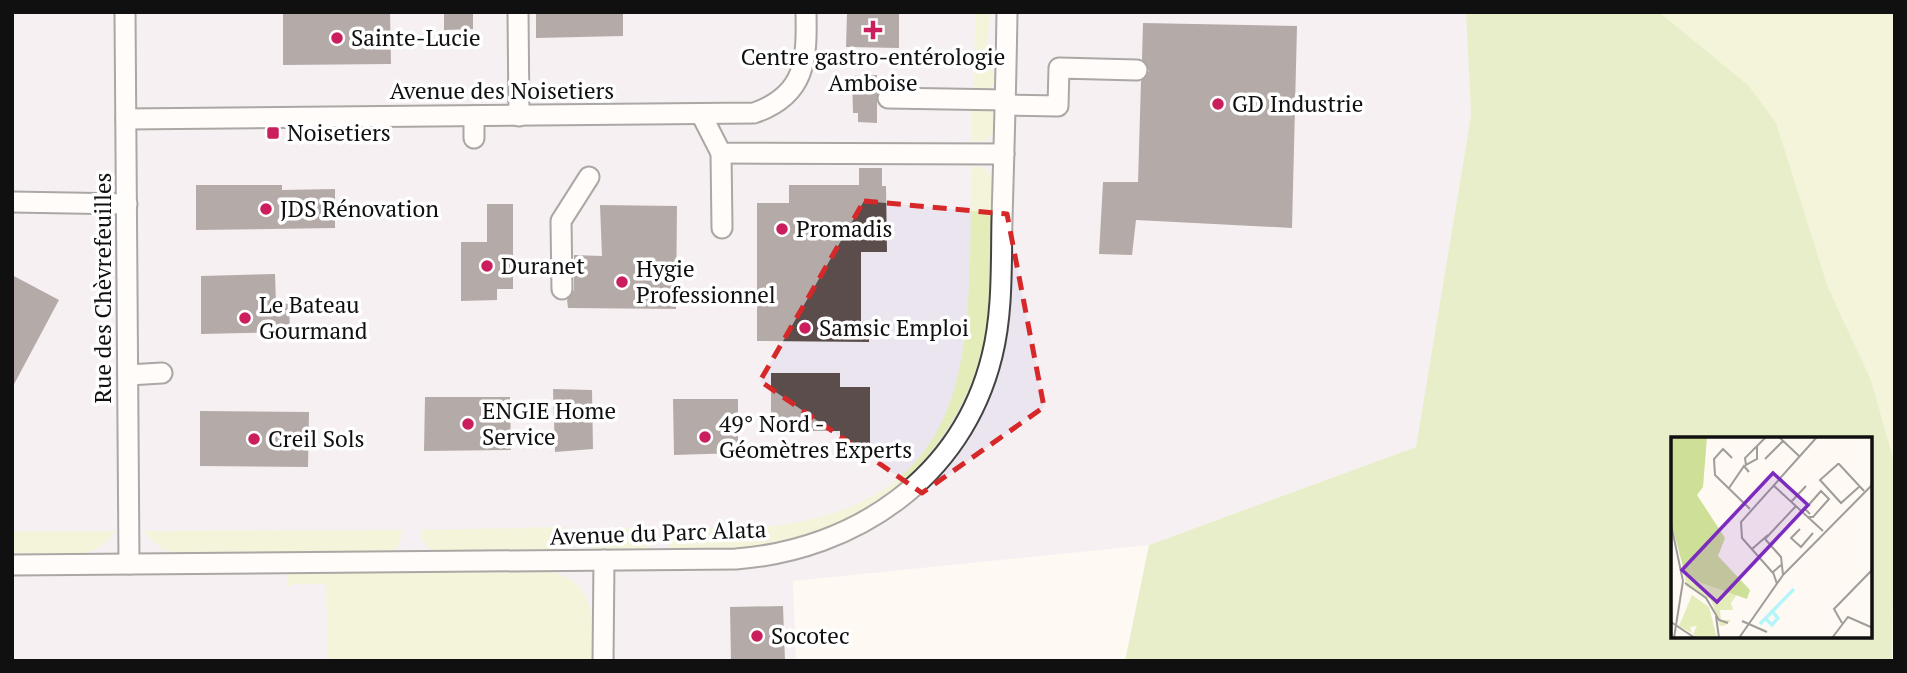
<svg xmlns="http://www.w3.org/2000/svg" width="1907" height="673" font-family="'PT Serif',serif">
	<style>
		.industrial { fill: #ebe5ef }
		.green { fill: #e4edba }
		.forest { fill: #cedf98; fill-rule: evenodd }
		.building { fill: #5a4d4c }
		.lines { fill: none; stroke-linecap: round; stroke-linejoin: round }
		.minor-casing { stroke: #434343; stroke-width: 23 }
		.minor { stroke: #fff; stroke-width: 19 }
		.marked { fill: none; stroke: #d62828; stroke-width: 5; stroke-dasharray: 14 9; stroke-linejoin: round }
		.poi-dot { fill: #cb1e5c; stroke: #fff; stroke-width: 2.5 }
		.labels { text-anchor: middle; stroke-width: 7; stroke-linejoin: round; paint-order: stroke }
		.poi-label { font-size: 23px; fill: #101010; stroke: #fff; text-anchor: start }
		.street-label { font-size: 23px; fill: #101010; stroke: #fff }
		.inset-river { fill: none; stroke: #b5f5fa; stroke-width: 3.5 }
		.inset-road { fill: none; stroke: #9f9c99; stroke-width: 2 }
		.view { fill: #7b2cbf; fill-opacity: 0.15; stroke: #7b2cbf; stroke-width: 3.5 }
		.inset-edge { fill: none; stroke: #101010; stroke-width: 3.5 }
	</style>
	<rect width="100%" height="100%" fill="#fff9f4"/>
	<!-- industrial -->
	<polygon class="industrial" points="12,12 1466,12 1471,115 1416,447 1149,545 793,581 796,661 12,661"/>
	<!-- green -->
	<g class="green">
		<path d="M975,12h15l-4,47 10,20c-5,12 -10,13 -22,13z"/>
		<polygon points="1659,12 1895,12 1895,465 1871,380 1827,285 1748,85"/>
		<polygon points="972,106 987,106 995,116 993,133 986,141 972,142"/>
		<path d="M972,167h12l8,10c-1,52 2,107 -7,159 -16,91 -89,175 -179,200 -44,12 -86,13 -131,14l-5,-3 -5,-21c38,1 79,4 117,-1 207,-32 184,-195 190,-358z"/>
		<path d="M567,527l-8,16 -11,7 -111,2c-11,-3 -17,-11 -16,-22z"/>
		<polygon points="653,527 648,549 598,550 589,546 582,529"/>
		<polygon points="403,530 398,547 386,552 179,553 163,550 143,531"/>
		<path d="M12,531h103c-20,34 -68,23 -103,24z"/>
		<path d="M553,572c46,14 38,49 38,89h-263l-2,-77h-31l-7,3v-14z"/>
	</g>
	<!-- forest -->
	<path class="forest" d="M1466,12h193l89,73 28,38 51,162 44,95 24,85 -3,196h-767l24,-116 267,-98 55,-332zM1672,438h198v198h-198z"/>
	<!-- building -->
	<g class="building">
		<polygon points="283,12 390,12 391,64 283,65"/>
		<polygon points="444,12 473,12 473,29 444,30"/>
		<polygon points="536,12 623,12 623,36 536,38"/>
		<polygon points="847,12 899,12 899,48 846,47"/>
		<polygon points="1143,23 1297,26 1292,228 1136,220 1132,255 1099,254 1103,182 1138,182 1141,81 1149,71 1142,59"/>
		<polygon points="877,75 877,123 858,122 858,113 853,113 852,76"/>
		<polygon points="859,168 882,168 882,186 886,186 887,252 861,252 861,322 869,322 869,342 757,341 757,203 789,203 789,185 859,185"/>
		<polygon points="196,185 282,185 282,190 335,189 335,228 196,230"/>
		<polygon points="487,204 513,204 513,289 497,289 497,300 461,301 461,242 487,242"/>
		<polygon points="600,205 677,206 676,309 568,308 567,300 574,290 574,255 602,256"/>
		<polygon points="275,274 276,303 289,304 290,332 201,334 201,276"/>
		<polygon points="12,275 59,300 12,388"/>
		<polygon points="771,373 840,373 840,387 870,387 870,446 840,446 840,431 771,431"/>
		<polygon points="553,389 592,390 593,449 555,452"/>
		<polygon points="425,397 510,397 511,450 424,451"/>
		<polygon points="673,399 738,399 738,453 674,455"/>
		<polygon points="200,411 309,412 308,467 200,466"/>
		<polygon points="783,606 785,661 731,661 730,607"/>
	</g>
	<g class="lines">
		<defs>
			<g id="minor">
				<polyline points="125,12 129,564"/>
				<polyline points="518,12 519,116"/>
				<polyline points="888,98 1006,100"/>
				<polyline points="1005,105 1058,106 1059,68 1137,70"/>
				<polyline points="701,114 721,153 1004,154"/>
				<polyline points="474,116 474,138"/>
				<path d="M126,119l628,-6c52,-18 53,-53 52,-101"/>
				<polyline points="721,153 722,228"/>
				<polyline points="12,202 127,204"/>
				<polyline points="562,289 561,221 589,177"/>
				<polyline points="128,375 162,373"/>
				<path d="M12,565l724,-6c119,-9 226,-81 256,-203 11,-44 9,-92 10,-137 2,-69 4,-138 5,-207"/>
				<polyline points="603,661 604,560"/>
			</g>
		</defs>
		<!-- minor casing -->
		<use href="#minor" class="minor-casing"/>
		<!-- minor -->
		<use href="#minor" class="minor"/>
	</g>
	<!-- marked area -->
	<path d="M0 0H1907V673H0ZM864,201l143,13 37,193 -122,86 -162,-112z" fill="#fff9f4" fill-opacity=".55" fill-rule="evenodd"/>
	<path class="marked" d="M864,201l143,13 37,193 -122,86 -162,-112z"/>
	<!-- markers -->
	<g class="poi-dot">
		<path d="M869.5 19.5h7v7h7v7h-7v7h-7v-7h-7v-7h7z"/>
		<circle cx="337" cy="38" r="7"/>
		<circle cx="1218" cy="104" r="7"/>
		<rect x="266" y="126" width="14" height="14" rx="3.5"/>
		<circle cx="266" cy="209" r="7"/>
		<circle cx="782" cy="229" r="7"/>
		<circle cx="487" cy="266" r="7"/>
		<circle cx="622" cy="282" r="7"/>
		<circle cx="245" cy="318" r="7"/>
		<circle cx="805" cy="328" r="7"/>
		<circle cx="468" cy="424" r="7"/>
		<circle cx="705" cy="437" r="7"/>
		<circle cx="254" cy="439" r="7"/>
		<circle cx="757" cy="636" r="7"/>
	</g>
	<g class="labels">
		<!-- poi labels -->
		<g class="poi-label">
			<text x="351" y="46">Sainte-Lucie</text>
			<text x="873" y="65" text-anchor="middle">Centre gastro-entérologie<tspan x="873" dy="26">Amboise</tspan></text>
			<text x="1232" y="112">GD Industrie</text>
			<text x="287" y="141">Noisetiers</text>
			<text x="280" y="217">JDS Rénovation</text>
			<text x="796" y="237">Promadis</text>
			<text x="501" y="274">Duranet</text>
			<text x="636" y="277">Hygie<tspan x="636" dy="26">Professionnel</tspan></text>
			<text x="259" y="313">Le Bateau<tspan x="259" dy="26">Gourmand</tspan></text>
			<text x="819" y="336">Samsic Emploi</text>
			<text x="482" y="419">ENGIE Home<tspan x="482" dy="26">Service</tspan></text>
			<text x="719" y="432">49° Nord -<tspan x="719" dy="26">Géomètres Experts</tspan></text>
			<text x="268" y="447">Creil Sols</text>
			<text x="771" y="644">Socotec</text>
		</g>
		<!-- street labels -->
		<g class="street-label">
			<text x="502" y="99">Avenue des Noisetiers</text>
			<text transform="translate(103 288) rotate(-90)" y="8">Rue des Chèvrefeuilles</text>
			<text transform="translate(658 533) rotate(-2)" y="8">Avenue du Parc Alata</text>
		</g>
	</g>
	<!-- overview -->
	<g transform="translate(1671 437)">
		<rect width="201" height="201" fill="#fff9f4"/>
		<path d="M13,134l15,11 39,11 -7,10 2,7h-13l1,10h10l-5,5 -6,1 -9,-26 -25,-14zM21,158l17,12 8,31h-21l-3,-4 4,-8 -7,1 2,6 -13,-7z" fill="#e4edba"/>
		<path d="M0,0h36l-4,50 -6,8 28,43 -7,18 32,34 -3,9 -48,-17 -15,-11 -13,-50z" fill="#cedf98"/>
		<path class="inset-river" d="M94,181l7,7 6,-7 -7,-8M89,187l34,-35"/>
		<path class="inset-road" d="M108,0l20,19M86,9v13l-11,6 -1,-7 21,-21M61,21l-9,-9 -9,10 1,16 35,34M94,22l18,-18M102,48l50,46M189,49l-19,17 -21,-23 18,-16h1l25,27M58,51l15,-22 5,6M120,65l15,-16M136,80h6l16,-18 -8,-8 -16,18 5,5M0,87l12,57 -9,57M129,92l-9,9 10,9 12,-14M81,112l16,-14M102,136l-31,-35 -1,-16 76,-85M112,138l90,-91M14,146l21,15 13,22 9,3M106,147l-4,-12 8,-7M45,179l3,22M71,184l25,11M0,185l24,16M171,186l-8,-14 39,-40M68,201l44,-63 -2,-18 -16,-18 31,-33M161,201l16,-21 25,11"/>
		<path class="view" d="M102,36l35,32 -91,97 -35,-32z"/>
		<rect width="201" height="201" class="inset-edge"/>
	</g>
	<!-- border -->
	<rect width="1907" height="673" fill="none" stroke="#101010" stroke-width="28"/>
</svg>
